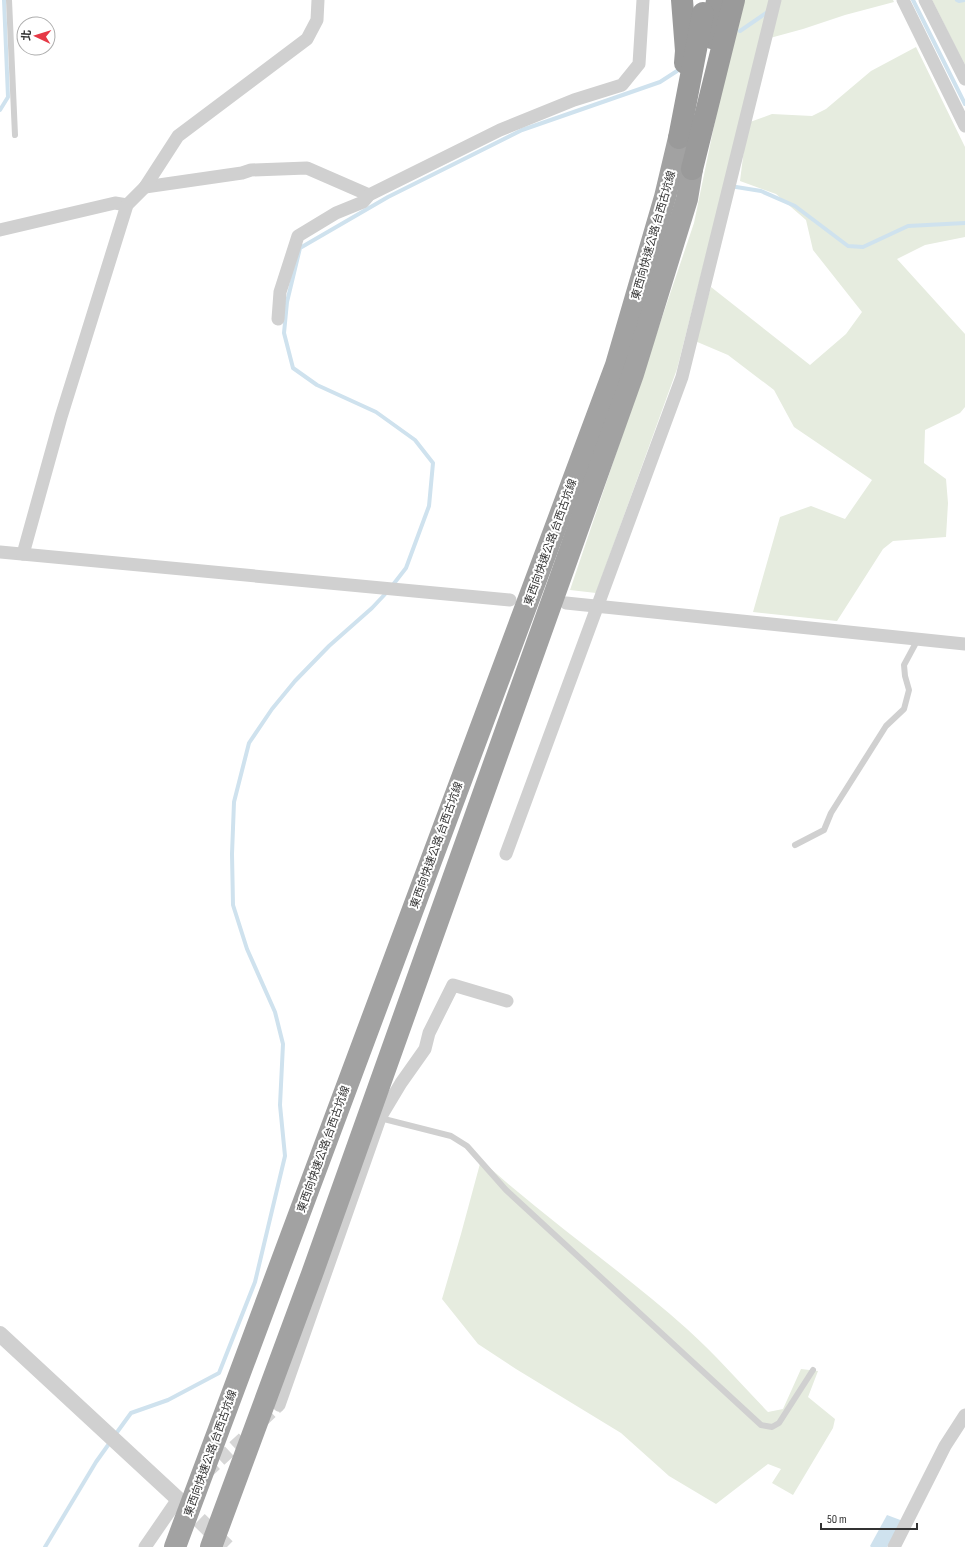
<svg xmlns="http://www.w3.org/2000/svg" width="965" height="1547" font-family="'Sofia Sans Condensed','Noto Sans TC',sans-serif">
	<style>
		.green { fill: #e6ecdf }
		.water { fill: #cfe2ee }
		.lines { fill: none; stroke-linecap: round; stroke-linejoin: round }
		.stream { stroke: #cfe2ee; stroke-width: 4 }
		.minor-tunnel { stroke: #d6d6d6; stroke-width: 13; stroke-dasharray: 13 6; stroke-linecap: butt }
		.tertiary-tunnel { stroke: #d6d6d6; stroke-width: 16; stroke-dasharray: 16 8; stroke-linecap: butt }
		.service { stroke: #d0d0d0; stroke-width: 6 }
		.minor { stroke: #d0d0d0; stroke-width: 13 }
		.tertiary { stroke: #d0d0d0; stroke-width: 16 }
		.trunk { stroke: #a2a2a2; stroke-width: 22 }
		.motorway { stroke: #9a9a9a; stroke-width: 22 }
		.labels { text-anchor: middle; stroke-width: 4; stroke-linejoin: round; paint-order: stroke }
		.street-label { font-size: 11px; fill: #333; stroke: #fff }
	</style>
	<rect width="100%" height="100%" fill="#fff"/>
	<!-- green -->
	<g class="green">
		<polygon points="743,0 771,0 677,369 596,593 570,590 694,223 726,68"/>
		<polygon points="781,0 893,0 894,2 845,15 803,29 770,38"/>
		<polygon points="932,0 965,0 965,65"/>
		<polygon points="916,47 965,147 965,237 925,245 897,259 965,334 965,407 960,413 925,430 924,463 946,479 948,503 946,537 893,541 883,549 837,621 753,612 780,517 811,506 845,519 872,480 794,427 774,390 728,355 695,341 711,287 810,365 846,334 862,312 813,250 806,220 776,194 740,181 745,141 750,122 772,114 812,116 826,109 871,71"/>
		<path d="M481,1160c66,60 140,110 206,169 29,26 54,55 81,83l15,-3 18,-40 17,2 -10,26 27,22 -2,9 -40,67 -21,-12 9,-14 -13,-5 -52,40 -47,-28 -48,-43 -105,-64 -38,-25 -36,-45 19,-65z"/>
	</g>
	<!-- water -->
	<polygon class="water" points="887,1515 903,1521 887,1547 871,1547 870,1546"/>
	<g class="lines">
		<!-- stream -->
		<g class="stream">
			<polyline points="913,0 965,104"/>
			<polyline points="957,0 959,1 964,0"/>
			<polyline points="740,31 769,11"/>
			<polyline points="0,110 8,97 4,0"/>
			<polyline points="730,186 761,191 795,206 848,246 863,247 908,226 965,223"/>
			<polyline points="392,586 406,568 429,506 433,463 415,440 376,412 317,385 293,368 284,333 287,302 300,248 388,197 522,130 660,82 677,71"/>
			<polyline points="115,1435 131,1413 168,1400 219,1373 255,1282 285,1156 280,1105 283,1044 275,1012 247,949 233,905 232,854 234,802 249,743 272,709 295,681 329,646 372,608 388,591"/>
			<polyline points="45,1547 96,1462 111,1441"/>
		</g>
		<!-- minor-tunnel -->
		<polyline class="minor-tunnel" points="206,1473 279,1405"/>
		<!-- tertiary-tunnel -->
		<polyline class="tertiary-tunnel" points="182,1503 227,1547"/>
		<!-- service -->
		<g class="service">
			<polyline points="9,0 15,135"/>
			<polyline points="795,845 824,830 831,813 886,726 904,709 909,690 905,676 904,665 918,639"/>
			<polyline points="380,1118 451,1136 467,1146 506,1190 761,1425 772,1427 779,1423 813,1370"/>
		</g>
		<!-- minor -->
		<g class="minor">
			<polyline points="903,0 965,126"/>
			<polyline points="925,0 965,79"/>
			<polyline points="145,187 242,173 251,170 307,168 369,195"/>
			<polyline points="0,230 115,203 127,205"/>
			<polyline points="278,319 280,292 298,236 336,213 363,202 369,195 500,130 574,100 622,85 639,64 643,0"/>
			<polyline points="0,552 510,600"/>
			<polyline points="23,554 61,417 127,205 145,187 178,136 307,39 317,20 318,0"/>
			<polyline points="566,603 965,644"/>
			<polyline points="506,854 682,377 775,0"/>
			<polyline points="279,1405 380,1118 401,1083 425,1049 429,1033 453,985 507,1001"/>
			<polyline points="145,1547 178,1499"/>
			<polyline points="894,1547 945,1446 965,1415"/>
		</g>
		<!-- tertiary -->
		<polyline class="tertiary" points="0,1334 178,1499"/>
		<!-- trunk -->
		<g class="trunk">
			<polyline points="175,1547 616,365 665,197 679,138"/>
			<polyline points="211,1547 312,1274 633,374 687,199 692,169"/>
		</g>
		<!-- motorway -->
		<g class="motorway">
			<polyline points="682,0 686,51 685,63"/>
			<polyline points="712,38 717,0"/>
			<polyline points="679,138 703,13"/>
			<polyline points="692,169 734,0"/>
		</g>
	</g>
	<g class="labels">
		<!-- street labels -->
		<g class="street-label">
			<text transform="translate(653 235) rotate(-74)" y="4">東西向快速公路 台西古坑線</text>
			<text transform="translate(550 542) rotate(-70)" y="4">東西向快速公路 台西古坑線</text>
			<text transform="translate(436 845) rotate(-70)" y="4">東西向快速公路 台西古坑線</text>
			<text transform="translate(323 1149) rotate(-70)" y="4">東西向快速公路 台西古坑線</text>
			<text transform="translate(210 1453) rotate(-70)" y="4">東西向快速公路 台西古坑線</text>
		</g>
	</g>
	<!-- north arrow -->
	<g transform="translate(36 36) rotate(274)"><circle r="19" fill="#ffffff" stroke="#adadad"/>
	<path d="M0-3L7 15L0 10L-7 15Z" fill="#e63946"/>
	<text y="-6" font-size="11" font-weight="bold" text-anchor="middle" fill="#333333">北</text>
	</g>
	<!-- scale -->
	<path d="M821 1523v6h96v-6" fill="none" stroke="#333333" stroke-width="2"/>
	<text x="827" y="1523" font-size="12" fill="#333333" stroke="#ffffff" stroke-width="3" paint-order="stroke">50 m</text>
</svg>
